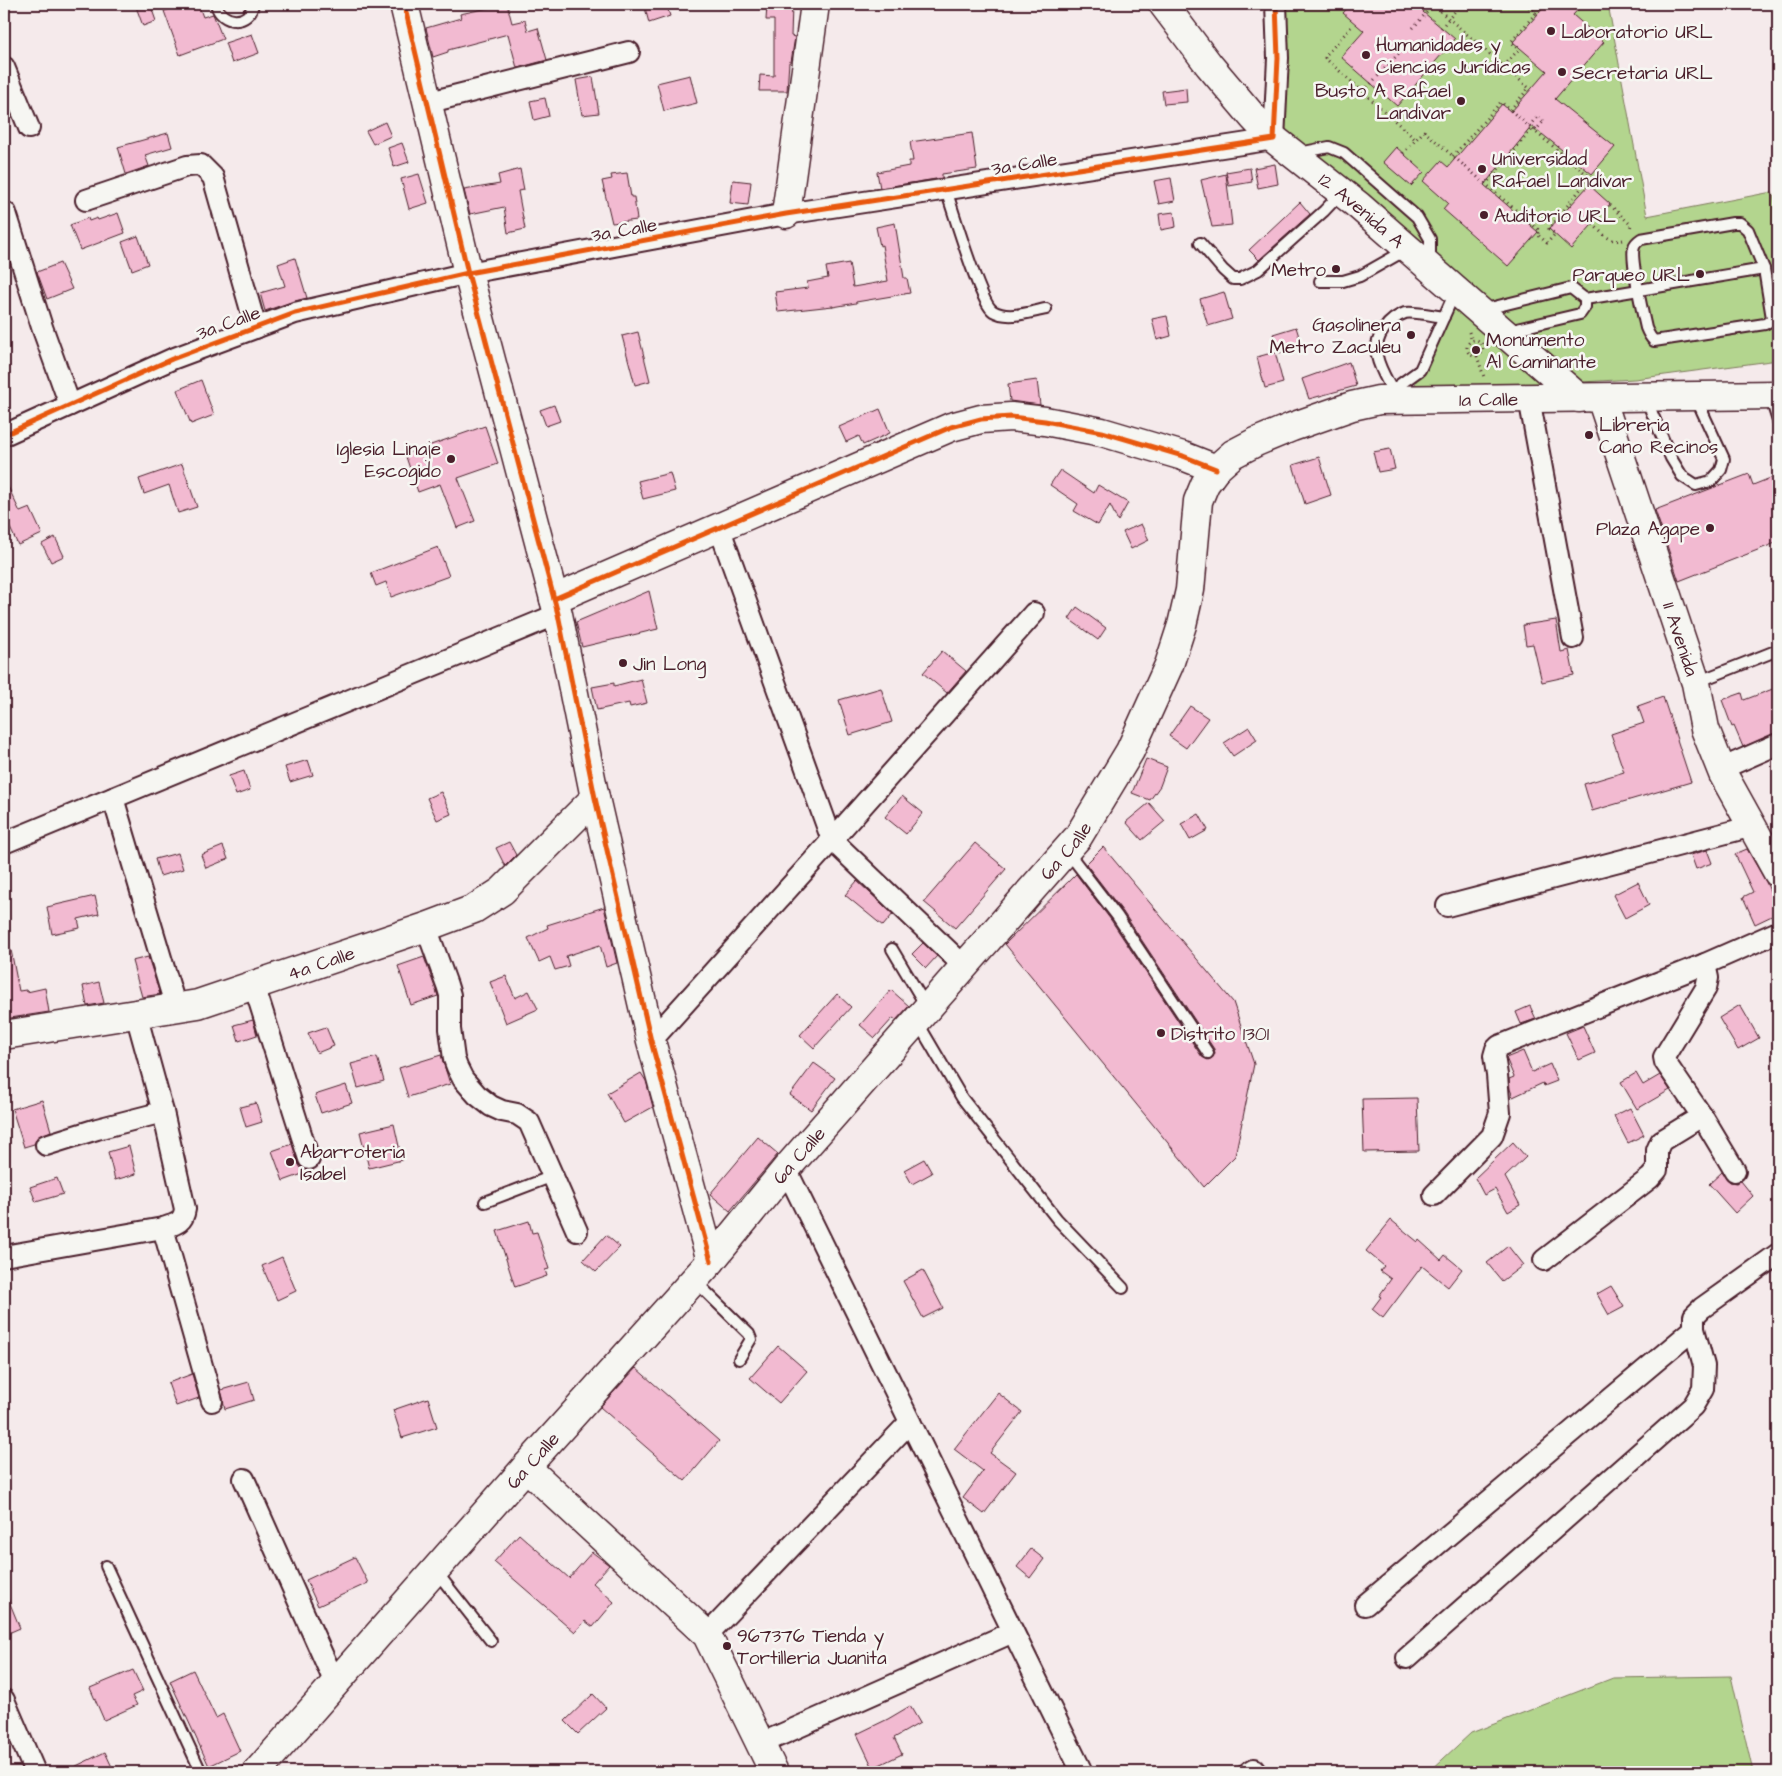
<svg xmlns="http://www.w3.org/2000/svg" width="1782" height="1776" font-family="'Architects Daughter',sans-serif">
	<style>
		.green { fill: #b3d58e; stroke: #7e7a5c }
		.building { fill: #f2bad1; stroke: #4a1f2b }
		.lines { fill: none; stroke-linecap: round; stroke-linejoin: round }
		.lane-casing { stroke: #4a1f2b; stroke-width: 14 }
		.street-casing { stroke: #4a1f2b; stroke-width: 24 }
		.secondary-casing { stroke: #4a1f2b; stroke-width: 31 }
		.path { stroke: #4a1f2b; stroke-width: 3; stroke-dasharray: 1 4; stroke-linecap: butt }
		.lane { stroke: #f6f6f2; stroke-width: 10 }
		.street { stroke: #f6f6f2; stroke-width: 20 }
		.secondary { stroke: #f6f6f2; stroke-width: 28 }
		.cycleway-casing { stroke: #f6f6f2; stroke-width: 8 }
		.cycleway { stroke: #e8590c; stroke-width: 5 }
		.poi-dot { fill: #4a1f2b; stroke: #f6f6f2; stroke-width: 2 }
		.labels { text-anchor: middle; stroke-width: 5; stroke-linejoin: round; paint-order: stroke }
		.poi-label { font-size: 19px; fill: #4a1f2b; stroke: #f6f6f2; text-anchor: start }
		.street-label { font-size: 19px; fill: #4a1f2b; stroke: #f6f6f2 }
	</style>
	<rect width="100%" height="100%" fill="#f5eaeb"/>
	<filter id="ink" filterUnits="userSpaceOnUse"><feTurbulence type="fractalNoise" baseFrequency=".02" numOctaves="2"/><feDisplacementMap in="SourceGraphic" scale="10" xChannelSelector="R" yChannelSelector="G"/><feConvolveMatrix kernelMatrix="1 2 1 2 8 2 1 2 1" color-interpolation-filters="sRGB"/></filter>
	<g filter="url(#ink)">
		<!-- green -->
		<g class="green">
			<polygon points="1287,4 1608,4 1647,216 1772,192 1778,212 1778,360 1635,379 1581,382 1285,135 1283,58"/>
			<polygon points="1449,288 1568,394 1412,393"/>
			<polygon points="1731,1676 1753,1772 1429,1772 1471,1733 1613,1678"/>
		</g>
		<!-- building -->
		<g class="building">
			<polygon points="135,4 150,4 156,21 143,26"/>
			<polygon points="187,4 198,4 203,17 213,14 223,39 180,55 164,11"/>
			<polygon points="507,4 512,23 525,20 528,31 538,28 547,60 517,68 508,34 448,50 448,52 433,57 426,28 461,18 460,14"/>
			<polygon points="644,4 666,4 670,16 649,23"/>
			<polygon points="1351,4 1431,4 1423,12 1455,39 1397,106 1341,57 1364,31 1343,13"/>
			<polygon points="1547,4 1583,4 1573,15 1604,42 1555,99 1615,147 1592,174 1532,126 1484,185 1538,232 1508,266 1443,209 1448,203 1423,181 1441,161 1448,167 1502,104 1511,112 1547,71 1513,42"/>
			<polygon points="767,6 792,6 791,36 795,37 791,62 789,62 787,91 759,91 760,75 774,76 774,20 766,20"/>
			<polygon points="252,34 259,53 232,63 225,43"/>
			<polygon points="690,75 697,103 664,111 657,83"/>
			<polygon points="593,77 599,113 582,115 576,80"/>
			<polygon points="1186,88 1187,102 1164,104 1162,91"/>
			<polygon points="545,98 549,116 534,120 530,101"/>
			<polygon points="385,122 391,136 373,144 366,131"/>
			<polygon points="168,133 172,147 145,155 149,166 126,174 118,147"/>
			<polygon points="972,133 977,169 942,174 942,178 880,188 877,172 909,166 909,161 913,161 910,142"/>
			<polygon points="402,143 409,162 394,167 388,148"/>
			<polygon points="1396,147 1424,172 1411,186 1383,162"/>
			<polygon points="1275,164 1278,184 1258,188 1254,168"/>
			<polygon points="1250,168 1252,182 1229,186 1226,172"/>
			<polygon points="520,169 524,190 518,191 525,229 508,233 504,207 470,214 464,190 500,184 498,175"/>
			<polygon points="627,173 631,197 634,197 637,220 612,223 602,181 612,179 611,175"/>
			<polygon points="419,174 428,203 409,209 401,179"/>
			<polygon points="1226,174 1232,225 1212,227 1201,180"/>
			<polygon points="1171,178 1175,201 1159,204 1154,181"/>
			<polygon points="733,180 751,182 748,205 730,203"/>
			<polygon points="1589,185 1610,204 1571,249 1549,229"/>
			<polygon points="1300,202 1310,214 1259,260 1249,250"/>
			<polygon points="1174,212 1176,227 1161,230 1159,214"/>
			<polygon points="118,213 125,233 80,250 70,225 88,218 89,221 97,218 98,220"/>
			<polygon points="895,223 904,278 907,278 910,293 856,302 856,303 833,307 833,306 778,312 775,292 808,288 807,282 828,278 826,267 849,263 853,287 888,281 882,245 880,246 876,227"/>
			<polygon points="138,236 148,264 132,270 122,242"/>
			<polygon points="295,258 307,298 291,302 265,311 260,293 285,286 278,264"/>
			<polygon points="60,263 72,289 47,299 37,272"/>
			<polygon points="1224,292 1232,319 1208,326 1200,299"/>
			<polygon points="1167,316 1171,336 1157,340 1152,319"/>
			<polygon points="1296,327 1302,346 1279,353 1273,334"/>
			<polygon points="638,332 650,381 635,385 622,336"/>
			<polygon points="1275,352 1283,383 1265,388 1257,357"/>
			<polygon points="1349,362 1356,386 1309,399 1302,379"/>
			<polygon points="201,380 214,415 191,424 177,390"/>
			<polygon points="1037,380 1040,405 1010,401 1008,384"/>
			<polygon points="554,405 560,421 546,426 540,410"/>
			<polygon points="880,409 890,433 863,445 859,436 846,442 839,427"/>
			<polygon points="485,426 498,464 458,478 475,521 457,528 440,484 418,492 405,454"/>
			<polygon points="1390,449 1395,469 1378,472 1373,452"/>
			<polygon points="1319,457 1331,495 1305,504 1293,465"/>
			<polygon points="182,464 197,507 178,513 169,485 144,494 139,479"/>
			<polygon points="1060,470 1094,493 1098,485 1128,503 1118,521 1110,505 1098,525 1074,511 1078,504 1050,485"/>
			<polygon points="670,473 675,491 643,499 638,481"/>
			<polygon points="1749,474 1753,485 1778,475 1778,542 1679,581 1655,510"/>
			<polygon points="4,478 20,512 30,508 42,534 18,545 4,515"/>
			<polygon points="1141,524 1149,540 1131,549 1123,532"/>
			<polygon points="55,537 64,556 51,562 42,544"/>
			<polygon points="438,547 449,576 391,597 386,582 376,586 371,573"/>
			<polygon points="649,591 658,629 582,647 576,622"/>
			<polygon points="1077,607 1106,628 1098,640 1069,619"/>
			<polygon points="1556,620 1561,652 1569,650 1574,675 1542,682 1533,644 1526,645 1523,625"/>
			<polygon points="942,651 966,671 947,693 923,673"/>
			<polygon points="641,679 647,703 630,707 629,703 597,710 592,687 614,683 614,686"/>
			<polygon points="1778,687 1778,732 1743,747 1734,726 1732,727 1722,700 1742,693 1744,700"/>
			<polygon points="881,688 892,722 850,735 839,700"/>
			<polygon points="1663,697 1691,782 1592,811 1584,784 1624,772 1611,734 1644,723 1638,706"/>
			<polygon points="1190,706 1208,718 1186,748 1169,736"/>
			<polygon points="1249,727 1257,740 1233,756 1224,743"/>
			<polygon points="1146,759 1167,767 1160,786 1150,800 1132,793"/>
			<polygon points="308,760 313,775 290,782 285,767"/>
			<polygon points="244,771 250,790 236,795 229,776"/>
			<polygon points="441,792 451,814 437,820 427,798"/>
			<polygon points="902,796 923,813 906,834 885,817"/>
			<polygon points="1149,803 1165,821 1142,840 1126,822"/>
			<polygon points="1199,814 1208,830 1190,840 1181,824"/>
			<polygon points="509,842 516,855 505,866 496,848"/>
			<polygon points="975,843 1006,869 955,928 924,902"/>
			<polygon points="223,846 228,859 206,868 201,855"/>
			<polygon points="1103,847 1233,1002 1254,1064 1235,1156 1204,1187 1005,944 1076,874 1111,920 1202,1057 1208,1060 1212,1058 1215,1053 1214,1049 1123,912 1086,864"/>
			<polygon points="1747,849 1766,882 1778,909 1778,913 1755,924 1743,897 1753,892 1735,854"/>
			<polygon points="1707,850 1712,863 1696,869 1691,855"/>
			<polygon points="178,853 183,869 160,876 155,859"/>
			<polygon points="857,881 893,914 883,926 845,895"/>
			<polygon points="1638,882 1649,905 1625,918 1613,895"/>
			<polygon points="95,896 99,914 78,919 80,928 52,934 47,907"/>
			<polygon points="604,907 617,963 606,967 600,945 566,956 569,966 555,970 550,957 539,962 528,938 548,928 547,925"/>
			<polygon points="923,943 937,956 926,968 912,954"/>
			<polygon points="4,950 11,950 19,991 26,990 27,992 45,988 49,1012 4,1019"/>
			<polygon points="148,957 160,994 142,997 132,961"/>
			<polygon points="424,957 438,996 411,1005 398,966"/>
			<polygon points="506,976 515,998 529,991 538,1009 506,1023 490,982"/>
			<polygon points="99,982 104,1003 87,1006 83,986"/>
			<polygon points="891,990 909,1006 896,1020 893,1018 875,1038 860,1025"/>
			<polygon points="837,994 851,1007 814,1048 800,1035"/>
			<polygon points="1740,1005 1759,1038 1738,1050 1719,1018"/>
			<polygon points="1530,1006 1536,1019 1521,1024 1516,1012"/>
			<polygon points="253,1020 257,1035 239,1041 234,1025"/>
			<polygon points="1583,1026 1595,1053 1579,1060 1566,1033"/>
			<polygon points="326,1027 334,1046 317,1053 308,1033"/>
			<polygon points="1523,1051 1532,1072 1550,1064 1557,1081 1544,1086 1543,1083 1513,1097 1510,1089 1509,1079 1514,1077 1506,1058"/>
			<polygon points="441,1055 450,1084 408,1097 399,1068"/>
			<polygon points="377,1057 384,1081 358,1088 351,1064"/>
			<polygon points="814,1063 835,1078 811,1110 790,1095"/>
			<polygon points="641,1073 646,1081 653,1107 624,1123 607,1093"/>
			<polygon points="1636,1073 1643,1085 1660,1075 1670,1090 1637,1109 1621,1082"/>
			<polygon points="346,1085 352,1103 321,1113 315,1095"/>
			<polygon points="1417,1098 1419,1151 1364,1152 1362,1099"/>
			<polygon points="42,1100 51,1131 38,1137 34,1144 24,1147 12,1109"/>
			<polygon points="256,1103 262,1122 246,1127 240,1107"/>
			<polygon points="1630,1108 1644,1135 1628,1143 1614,1116"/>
			<polygon points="394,1124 402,1160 369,1168 360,1132"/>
			<polygon points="758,1137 778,1154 730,1211 710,1194"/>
			<polygon points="1513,1142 1526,1157 1505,1177 1520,1205 1508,1212 1495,1189 1484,1195 1475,1178"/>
			<polygon points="292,1144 298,1163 301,1168 308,1172 283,1181 272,1151"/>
			<polygon points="129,1146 136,1174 115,1180 108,1152"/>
			<polygon points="924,1159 932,1173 912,1184 904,1170"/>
			<polygon points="1722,1172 1730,1182 1736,1183 1741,1181 1753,1196 1735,1213 1709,1184"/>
			<polygon points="57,1178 63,1194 36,1202 30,1187"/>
			<polygon points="1391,1220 1418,1242 1419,1240 1441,1260 1445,1255 1462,1269 1448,1287 1422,1266 1383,1318 1372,1309 1381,1297 1379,1296 1391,1279 1380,1271 1384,1266 1366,1251"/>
			<polygon points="529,1221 532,1233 537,1232 549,1269 545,1270 547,1276 515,1287 497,1231"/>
			<polygon points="606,1235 620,1247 596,1272 583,1260"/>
			<polygon points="1508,1246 1523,1265 1502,1281 1487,1263"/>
			<polygon points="282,1257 296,1291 277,1300 262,1266"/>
			<polygon points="923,1270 943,1308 923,1318 903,1281"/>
			<polygon points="1611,1286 1624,1307 1609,1315 1597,1294"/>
			<polygon points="778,1346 807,1371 779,1403 750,1378"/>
			<polygon points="636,1368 719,1441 685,1481 600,1407"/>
			<polygon points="192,1374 199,1398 176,1406 168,1383"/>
			<polygon points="249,1382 254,1400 225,1409 221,1390"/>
			<polygon points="998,1393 1022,1412 990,1453 1016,1472 984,1514 963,1498 983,1471 954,1449"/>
			<polygon points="428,1398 437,1427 402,1438 393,1410"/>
			<polygon points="519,1534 569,1578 592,1552 609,1565 593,1583 614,1602 593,1627 585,1621 575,1632 494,1562"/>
			<polygon points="1031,1549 1044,1559 1030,1578 1017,1567"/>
			<polygon points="355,1557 368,1583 318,1606 306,1580"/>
			<polygon points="4,1589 20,1628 4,1635"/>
			<polygon points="133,1670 143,1691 132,1696 137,1705 104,1720 90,1688"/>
			<polygon points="193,1670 216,1718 223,1714 240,1751 209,1766 170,1681"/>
			<polygon points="593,1694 606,1708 578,1734 565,1721"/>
			<polygon points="910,1706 920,1723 894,1738 902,1754 873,1768 857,1734 888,1719"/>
			<polygon points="105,1752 112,1767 100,1772 64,1772"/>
		</g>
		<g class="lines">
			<defs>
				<g id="lane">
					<path d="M216,4c5,21 34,22 37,0"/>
					<polyline points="1299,153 1329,147 1344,153 1417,217 1430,239 1430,263"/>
					<path d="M946,190c7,20 34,113 47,121 15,9 37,1 53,-2"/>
					<path d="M1733,223h7l8,7 16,39 8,49 -2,3 -5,3 -111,17c-4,-4 -6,-8 -8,-13 -3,-13 -16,-71 -12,-81 1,-4 4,-6 7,-8z"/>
					<polyline points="1200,243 1223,270 1233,279 1240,279 1258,270 1324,211 1341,193"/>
					<polyline points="1320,281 1343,281 1360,276 1406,250"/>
					<polyline points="1585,299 1764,269"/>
					<polyline points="1482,310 1571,288 1585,299 1585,307 1580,314 1508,331"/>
					<path d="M1392,390c-11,-21 -24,-39 -8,-61 5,-7 12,-13 21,-16 8,-2 30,3 39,4"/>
					<polyline points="1388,393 1420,370 1455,292"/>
					<polyline points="1770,396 1778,421"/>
					<polyline points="1646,399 1671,458 1682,476 1696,485 1711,481 1721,470 1724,459 1696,398"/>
					<polyline points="1697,682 1778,650"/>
					<polyline points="1067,851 1117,916 1208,1053"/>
					<polyline points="892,949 926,1006"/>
					<polyline points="918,1023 962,1098 1057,1219 1123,1288"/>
					<polyline points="485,1202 553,1176"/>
					<polyline points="695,1281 749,1334 751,1339 739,1359"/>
					<polyline points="106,1566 201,1772"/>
					<polyline points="435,1570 491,1641"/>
				</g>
				<g id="street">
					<polyline points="4,67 29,128"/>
					<polyline points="426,103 629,52"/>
					<polyline points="86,200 187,166 201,165 213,177 256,328"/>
					<polyline points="6,213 42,327 70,405"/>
					<polyline points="1529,398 1573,638"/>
					<polyline points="4,435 172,359 295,313 468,273 786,214 1274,139 1278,58 1276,4"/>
					<polyline points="719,527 832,840 965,967"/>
					<polyline points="1721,769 1778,744"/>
					<polyline points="113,798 176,1008"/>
					<polyline points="4,843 558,614"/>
					<polyline points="1447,906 1753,826"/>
					<polyline points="426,927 447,985 450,995 450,1029 454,1059 457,1067 463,1079 477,1095 491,1106 502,1111 517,1114 529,1122 577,1231"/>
					<polyline points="1705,964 1708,978 1706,988 1664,1057 1665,1062 1702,1116 1735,1171"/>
					<polyline points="254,985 309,1159"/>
					<polyline points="651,1041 832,840 1034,613"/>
					<polyline points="46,1145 97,1129 163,1112"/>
					<polyline points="786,1169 1082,1772"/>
					<polyline points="1434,1195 1492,1136 1500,1113 1497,1075 1494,1056 1496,1049 1499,1046 1705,964 1778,932"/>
					<polyline points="163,1228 212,1401"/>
					<path d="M4,1256l159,-28c13,-4 20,-5 22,-19l-22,-97 -27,-98"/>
					<polyline points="1544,1260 1650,1178 1657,1170 1657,1150 1661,1141 1702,1116"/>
					<polyline points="244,1479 335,1683"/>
					<polyline points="1365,1605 1694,1329"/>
					<polyline points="707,1635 910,1422"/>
					<polyline points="1407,1658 1693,1406 1703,1389 1704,1366 1694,1329 1694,1316 1702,1308 1778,1254"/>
					<polyline points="4,1700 35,1772"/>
					<polyline points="760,1744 1013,1632"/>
					<polyline points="1249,1772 1254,1769"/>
				</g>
				<g id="secondary">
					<polyline points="404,4 468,273 558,614 595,798 651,1041 711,1261"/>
					<path id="s1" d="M1163,4l46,61 44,52 21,22 85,67 220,192"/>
					<polyline points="786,214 815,4"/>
					<path id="s2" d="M1601,398l95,285 9,46 18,45 55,99"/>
					<polyline points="554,599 951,427 981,419 1011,417 1045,421 1102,432 1183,456 1216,469"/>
					<path id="s3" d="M4,1035l194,-31 228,-77 48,-18 28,-18 93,-93"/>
					<polyline points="526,1467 707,1635 774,1772"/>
					<path id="s4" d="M257,1772l269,-305 185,-206 75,-92 292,-332 52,-86 39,-86 13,-40 8,-35 8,-89 7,-17 11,-15 17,-15 23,-12 36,-15 60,-21 27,-6 399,-5"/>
				</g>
			</defs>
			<!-- lane casing -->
			<use href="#lane" class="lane-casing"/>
			<!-- street casing -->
			<use href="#street" class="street-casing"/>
			<!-- secondary casing -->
			<use href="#secondary" class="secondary-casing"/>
			<!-- path -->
			<g class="path">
				<polyline points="1536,13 1544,4"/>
				<polyline points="1351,27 1326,55 1325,58 1363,92"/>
				<polyline points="1413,28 1433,5 1529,88 1510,110"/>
				<polyline points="1441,28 1461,4"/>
				<polyline points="1402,50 1363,92 1416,140"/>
				<polyline points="1504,66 1519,49 1511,42 1536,13 1526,4"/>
				<polyline points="1529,126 1538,116 1546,123"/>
				<polyline points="1424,131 1540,231 1537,234 1547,243 1555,234 1549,229 1590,177 1532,129"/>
				<polyline points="1535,131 1544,121"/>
				<polyline points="1403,153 1427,128"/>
				<polyline points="1453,156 1501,102 1532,129 1486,184"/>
				<polyline points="1610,205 1631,225 1630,229"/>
				<path d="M1593,224c9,9 16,19 30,16"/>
				<polyline points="1611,274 1612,283"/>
				<polyline points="1469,332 1472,341"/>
				<circle cx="1475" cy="348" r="8"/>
				<polyline points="1477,356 1484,377"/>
			</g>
			<!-- lane -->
			<use href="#lane" class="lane"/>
			<!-- street -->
			<use href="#street" class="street"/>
			<!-- secondary -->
			<use href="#secondary" class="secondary"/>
			<defs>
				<g id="cycleway">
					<polyline points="404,4 468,273 558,614 595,798 651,1041 711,1261"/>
					<polyline points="4,435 172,359 295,313 468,273 786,214 1274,139 1278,58 1276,4"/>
					<polyline points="554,599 951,427 981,419 1011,417 1045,421 1102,432 1183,456 1216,469"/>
				</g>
			</defs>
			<!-- cycleway casing -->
			<use href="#cycleway" class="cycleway-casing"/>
			<!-- cycleway -->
			<use href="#cycleway" class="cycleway"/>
		</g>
	</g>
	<!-- markers -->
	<g class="poi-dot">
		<circle cx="1551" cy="31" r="5"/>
		<circle cx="1366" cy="55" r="5"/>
		<circle cx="1562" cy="72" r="5"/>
		<circle cx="1461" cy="101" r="5"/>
		<circle cx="1482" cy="169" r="5"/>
		<circle cx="1484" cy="215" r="5"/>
		<circle cx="1336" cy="269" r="5"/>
		<circle cx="1700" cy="274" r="5"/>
		<circle cx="1411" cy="335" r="5"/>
		<circle cx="1476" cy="350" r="5"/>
		<circle cx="1589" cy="435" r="5"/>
		<circle cx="451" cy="459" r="5"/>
		<circle cx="1710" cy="528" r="5"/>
		<circle cx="623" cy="663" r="5"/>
		<circle cx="1161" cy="1033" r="5"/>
		<circle cx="290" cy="1162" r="5"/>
		<circle cx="727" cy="1646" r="5"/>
	</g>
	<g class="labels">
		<!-- poi labels -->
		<g class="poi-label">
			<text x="1561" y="38">Laboratorio URL</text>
			<text x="1376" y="51">Humanidades y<tspan x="1376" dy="22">Ciencias Jurídicas</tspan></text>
			<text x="1572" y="79">Secretaria URL</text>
			<text x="1451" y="97" text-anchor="end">Busto A Rafael<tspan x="1451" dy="22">Landivar</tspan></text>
			<text x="1492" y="165">Universidad<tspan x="1492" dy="22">Rafael Landívar</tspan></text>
			<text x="1494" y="222">Auditorio URL</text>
			<text x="1326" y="276" text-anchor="end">Metro</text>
			<text x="1690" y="281" text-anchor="end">Parqueo URL</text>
			<text x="1401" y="331" text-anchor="end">Gasolinera<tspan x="1401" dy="22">Metro Zaculeu</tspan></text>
			<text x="1486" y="346">Monumento<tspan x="1486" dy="22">Al Caminante</tspan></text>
			<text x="1599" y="431">Libreria<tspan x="1599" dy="22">Cano Recinos</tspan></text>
			<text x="441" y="455" text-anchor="end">Iglesia Linaje<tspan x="441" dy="22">Escogido</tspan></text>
			<text x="1700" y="535" text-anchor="end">Plaza Agape</text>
			<text x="633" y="670">Jin Long</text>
			<text x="1171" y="1040">Distrito 1301</text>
			<text x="300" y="1158">Abarroteria<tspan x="300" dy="22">Isabel</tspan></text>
			<text x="737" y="1642">967376 Tienda y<tspan x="737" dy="22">Tortilleria Juanita</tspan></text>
		</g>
		<!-- street labels -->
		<g class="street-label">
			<text transform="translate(1024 163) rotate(-9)" y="7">3a Calle</text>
			<text dy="7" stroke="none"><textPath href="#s1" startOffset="288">12 Avenida A</textPath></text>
			<text transform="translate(624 229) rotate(-10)" y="7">3a Calle</text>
			<text transform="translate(228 322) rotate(-20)" y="7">3a Calle</text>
			<text dy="7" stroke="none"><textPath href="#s4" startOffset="1932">1a Calle</textPath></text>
			<text dy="7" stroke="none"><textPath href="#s2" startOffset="254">11 Avenida</textPath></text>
			<text dy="7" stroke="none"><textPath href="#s4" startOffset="1226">6a Calle</textPath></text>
			<text dy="7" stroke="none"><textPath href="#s3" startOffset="326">4a Calle</textPath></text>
			<text dy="7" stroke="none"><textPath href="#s4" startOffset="821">6a Calle</textPath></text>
			<text dy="7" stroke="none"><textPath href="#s4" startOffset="416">6a Calle</textPath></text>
		</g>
	</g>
	<!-- margin -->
	<rect width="1782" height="1776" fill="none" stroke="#f6f6f2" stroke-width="20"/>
	<rect x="10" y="10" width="1762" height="1756" fill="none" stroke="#4a1f2b" stroke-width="2" filter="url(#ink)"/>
</svg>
